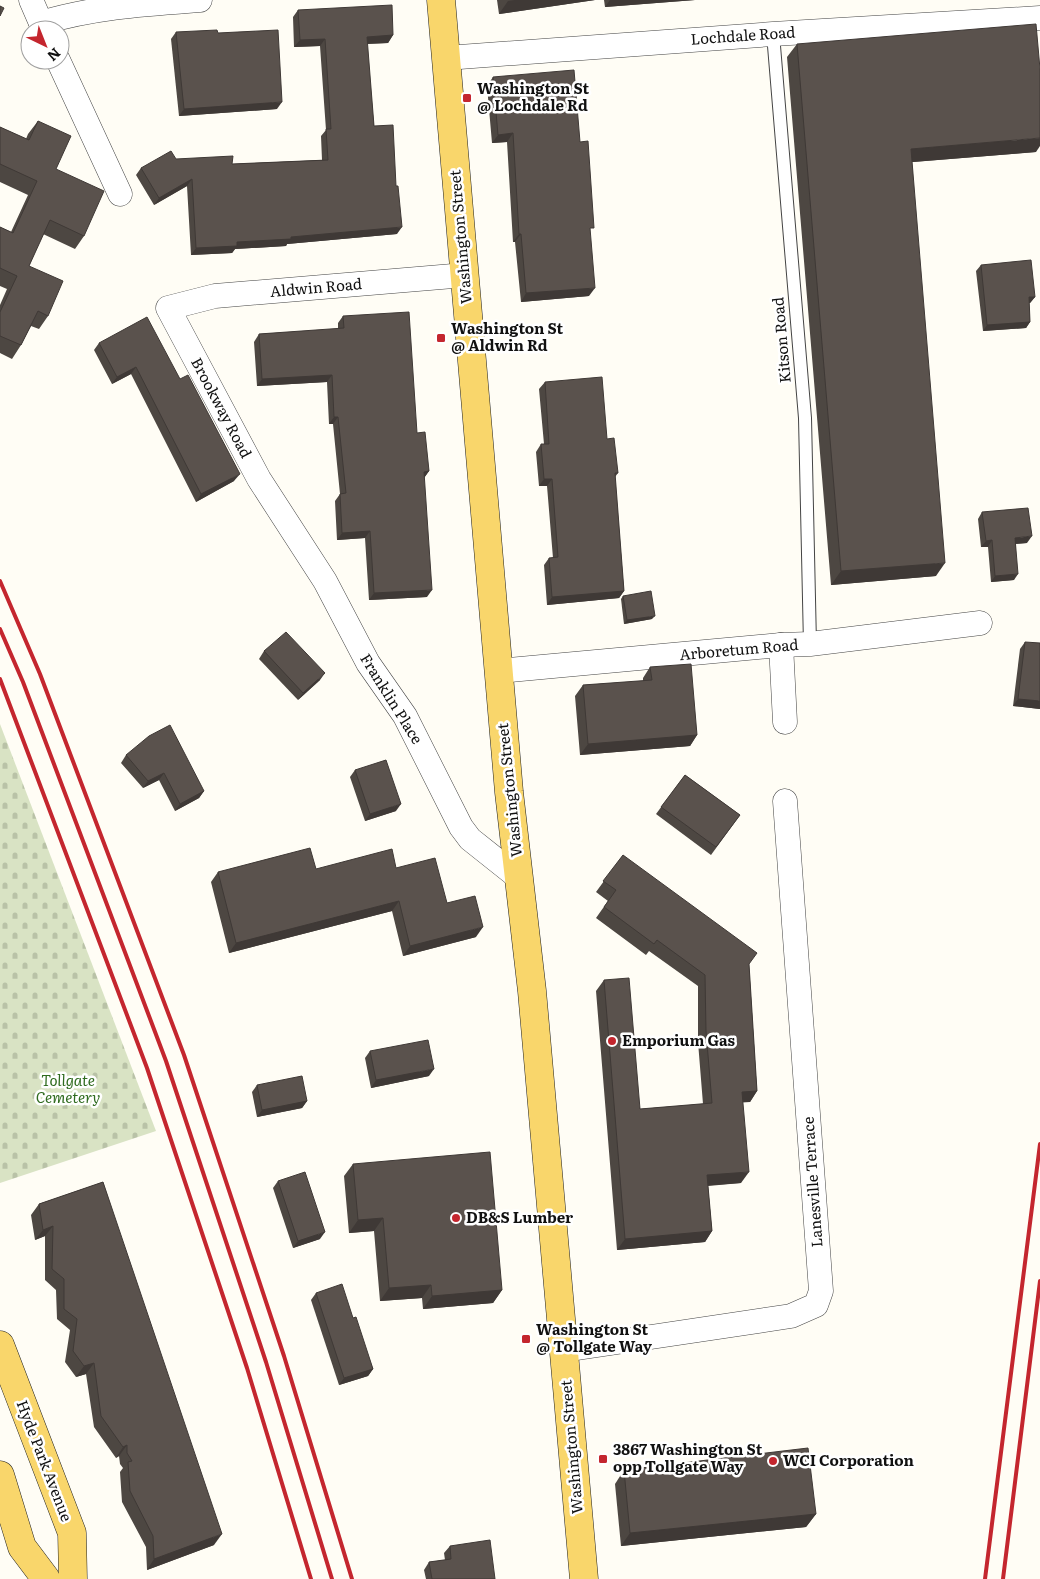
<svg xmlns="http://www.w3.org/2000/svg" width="1040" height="1579" font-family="Literata,serif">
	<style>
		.cemetery { fill: url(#cemetery-stones) }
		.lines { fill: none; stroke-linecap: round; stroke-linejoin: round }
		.service-casing { stroke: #444; stroke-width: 14 }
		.minor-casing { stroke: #444; stroke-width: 25 }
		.primary-casing { stroke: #222; stroke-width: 29 }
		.service { stroke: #fff; stroke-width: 12 }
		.minor { stroke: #fff; stroke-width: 24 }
		.primary { stroke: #f9d66b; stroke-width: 28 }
		.rail { stroke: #c4262e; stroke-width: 4 }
		.wall { fill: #4d4742 }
		.shaded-wall { fill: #3f3936 }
		.building { fill: #5a524d; stroke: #3f3936 }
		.poi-dot { fill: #c4262e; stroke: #fff; stroke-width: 2 }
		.labels { text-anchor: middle; stroke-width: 5; stroke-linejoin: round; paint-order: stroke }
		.street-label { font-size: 15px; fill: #111; stroke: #fff }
		.poi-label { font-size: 15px; font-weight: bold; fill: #111; stroke: #fff; text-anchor: start }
		.park-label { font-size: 15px; font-style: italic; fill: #2f6b1f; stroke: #fff }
	</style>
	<defs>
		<pattern id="cemetery-stones" width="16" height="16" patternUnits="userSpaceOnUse" patternTransform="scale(1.25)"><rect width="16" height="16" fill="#d9e3c4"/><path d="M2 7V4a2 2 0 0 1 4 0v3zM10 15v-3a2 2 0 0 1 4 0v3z" fill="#b9c2a7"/></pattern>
	</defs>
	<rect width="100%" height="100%" fill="#fffdf5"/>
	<!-- cemetery -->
	<polygon class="cemetery" points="0,724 156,1131 0,1183"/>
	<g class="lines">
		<defs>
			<polyline id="service" points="773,34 805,418 810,644"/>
			<g id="minor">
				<polyline points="31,0 44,30"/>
				<path d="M41,23c53,-16 105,-19 159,-23"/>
				<polyline points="446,58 773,34 1040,18"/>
				<polyline points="58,60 120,194"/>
				<polyline points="465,275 215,296 168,308 259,479 325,581 368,663 405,716 461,827 470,839 519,878"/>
				<polyline points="781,645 785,722"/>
				<polyline points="498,671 781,645 810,644 980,623"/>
				<polyline points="564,1350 791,1316 816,1305 821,1291 785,801"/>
			</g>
			<g id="primary">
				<polyline points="441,0 509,792 532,991 584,1579"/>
				<polyline points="0,1345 72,1533 73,1579"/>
				<polyline points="0,1475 22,1547 46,1579"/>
			</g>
		</defs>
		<!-- service casing -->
		<use href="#service" class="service-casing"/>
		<!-- minor casing -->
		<use href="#minor" class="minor-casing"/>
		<!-- primary casing -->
		<use href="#primary" class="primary-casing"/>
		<!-- service -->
		<use href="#service" class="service"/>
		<!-- minor -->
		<use href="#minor" class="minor"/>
		<!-- primary -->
		<use href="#primary" class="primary"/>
		<!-- rail -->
		<g class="rail">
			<polyline points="0,581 40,674 184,1055 284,1356 352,1579"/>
			<polyline points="0,629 23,682 166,1061 266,1362 332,1579"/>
			<polyline points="0,679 147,1068 247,1368 311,1579"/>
			<polyline points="985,1579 1040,1144"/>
			<polyline points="1003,1579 1040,1281"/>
		</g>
	</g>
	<!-- wall -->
	<g class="wall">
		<polygon points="497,0 595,0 499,14"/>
		<polygon points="604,0 695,0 605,7"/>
		<polygon points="298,10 393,35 388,43 367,44 374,126 397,234 287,244 286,246 235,249 232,253 191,255 187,186 154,205 136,175 141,168 176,159 232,164 322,160 321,136 326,130 320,46 294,47 293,17"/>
		<polygon points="176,32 218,33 277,109 179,116 171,39"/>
		<polygon points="797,44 1036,152 912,162 936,576 831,585 787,57"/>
		<polygon points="493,77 580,142 590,233 589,296 521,302 515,242 513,242 507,142 492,143 487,86"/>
		<polygon points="38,121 56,169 84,236 75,249 43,234 29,266 48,316 39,329 31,326 21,345 12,359 0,353 0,305 7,289 0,286 0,227 11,232 28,195 0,182 0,127 26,139 28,134"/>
		<polygon points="981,265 1035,297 1030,303 1029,303 1030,322 1026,328 983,331 976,271"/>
		<polygon points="343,316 417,433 429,471 424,478 427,597 369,600 365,538 337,540 335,501 340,494 333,424 329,424 327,382 257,386 254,342 259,334 338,329 338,323"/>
		<polygon points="99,343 180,379 234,481 196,502 131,374 112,384 94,350"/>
		<polygon points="545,382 607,439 618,473 615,477 624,591 619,598 547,605 544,565 549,558 553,558 547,486 539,486 536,452 541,444 544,444 539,389"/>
		<polygon points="982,512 1027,543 1016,544 1014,580 991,582 988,547 981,547 978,519"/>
		<polygon points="623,596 652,619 624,624 621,599"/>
		<polygon points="1025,642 1040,709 1013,706 1020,649"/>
		<polygon points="264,651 320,680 298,700 259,659"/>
		<polygon points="650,667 697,735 690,746 580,755 575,696 583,685 643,681 643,678"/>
		<polygon points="126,755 204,791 199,798 175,811 159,780 143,788 121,763"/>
		<polygon points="355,770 396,811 365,821 350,777"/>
		<polygon points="685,775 740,815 711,855 656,814"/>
		<polygon points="623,855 749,965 757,1091 750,1102 743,1102 741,1183 708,1186 712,1231 705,1242 617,1250 596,991 604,980 640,1109 703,1104 698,1042 698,986 649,951 646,955 596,918 608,901 596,892"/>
		<polygon points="396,868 447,903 476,937 403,956 392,911 229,953 211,882 218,872"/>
		<polygon points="370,1051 429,1076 371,1088 365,1058"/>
		<polygon points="257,1085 307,1101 302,1108 257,1117 252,1092"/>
		<polygon points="353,1164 502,1290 493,1303 423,1309 422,1298 380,1301 374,1231 349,1233 344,1176"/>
		<polygon points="278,1181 320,1239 293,1248 273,1188"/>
		<polygon points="103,1182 214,1545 147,1570 146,1547 122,1502 120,1472 123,1468 120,1464 119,1456 116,1458 94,1427 86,1374 76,1377 65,1362 70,1330 57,1319 56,1290 45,1280 45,1236 35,1240 31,1215 39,1204"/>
		<polygon points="316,1293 353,1318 373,1369 368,1376 339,1385 311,1300"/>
		<polygon points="624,1470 816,1514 806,1527 621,1546 615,1484"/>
		<polygon points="450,1546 495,1579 426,1579 424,1570 429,1562 445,1560 444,1553"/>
	</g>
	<!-- shaded-wall -->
	<g class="shaded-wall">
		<polygon points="515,0 595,0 499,14 508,1"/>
		<polygon points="610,0 695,0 605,7"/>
		<polygon points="393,35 388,43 362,44 367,37"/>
		<polygon points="325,39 320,46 294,47 300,40"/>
		<polygon points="282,102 277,109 179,116 184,109"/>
		<polygon points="513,133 507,142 492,143 498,135"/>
		<polygon points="1040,138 1040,146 1036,152 901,163 911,149"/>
		<polygon points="192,179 187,186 154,205 159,198"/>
		<polygon points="402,227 397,234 287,244 286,246 235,249 232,253 191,255 196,248 237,242"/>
		<polygon points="519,234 521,234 515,242 513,242"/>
		<polygon points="595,288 589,296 521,302 526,293"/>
		<polygon points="1029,297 1035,297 1030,303 1024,303"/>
		<polygon points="1030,322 1026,328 983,331 987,325"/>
		<polygon points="136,367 131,374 112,384 117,377"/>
		<polygon points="332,375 327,382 257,386 262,379"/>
		<polygon points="334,417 338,417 333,424 329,424"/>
		<polygon points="429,471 424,478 424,472"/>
		<polygon points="240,474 234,481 196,502 201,494"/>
		<polygon points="544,479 552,479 547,486 539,486"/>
		<polygon points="370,531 365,538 337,540 342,533"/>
		<polygon points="1032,536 1027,543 1011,544 1015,538"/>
		<polygon points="992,540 988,547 981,547 986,541"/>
		<polygon points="945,563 936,576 831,585 841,571"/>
		<polygon points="1018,574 1014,580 991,582 995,576"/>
		<polygon points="432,590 427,597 369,600 374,593"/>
		<polygon points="624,591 619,598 547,605 552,597"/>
		<polygon points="655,616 652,619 624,624 627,620"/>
		<polygon points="325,673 320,680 298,700 303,693"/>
		<polygon points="1018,699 1040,701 1040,709 1013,706"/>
		<polygon points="697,735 690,746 580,755 588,744"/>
		<polygon points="164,773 159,780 143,788 148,781"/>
		<polygon points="204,791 199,798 175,811 180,804"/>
		<polygon points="401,804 396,811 365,821 370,814"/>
		<polygon points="399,901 392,911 229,953 236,943"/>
		<polygon points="483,927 476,937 403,956 410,946"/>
		<polygon points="434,1069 429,1076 371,1088 376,1080"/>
		<polygon points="757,1091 750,1102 734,1103 742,1092"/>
		<polygon points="307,1101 302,1108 257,1117 262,1110"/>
		<polygon points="749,1172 741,1183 700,1186 707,1175"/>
		<polygon points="383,1218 374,1231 349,1233 358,1220"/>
		<polygon points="53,1226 45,1236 35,1240 43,1230"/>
		<polygon points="712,1231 705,1242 617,1250 625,1239"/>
		<polygon points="325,1232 320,1239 293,1248 298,1241"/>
		<polygon points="431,1285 422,1298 380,1301 389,1288"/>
		<polygon points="502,1290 493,1303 423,1309 432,1296"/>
		<polygon points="94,1363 86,1374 76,1377 84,1366"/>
		<polygon points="373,1369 368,1376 339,1385 344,1378"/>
		<polygon points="127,1445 119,1456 116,1458 123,1447"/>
		<polygon points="816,1514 806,1527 621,1546 630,1533"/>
		<polygon points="222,1534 214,1545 147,1570 154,1559"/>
	</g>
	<!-- building -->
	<g class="building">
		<polygon points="392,5 393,35 367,37 374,126 393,125 396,186 398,186 402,227 291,237 291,239 237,242 237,246 196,248 192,179 159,198 141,168 171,151 176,159 233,156 232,164 328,160 326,129 331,129 325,39 300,40 298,10"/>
		<polygon points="0,6 4,8 0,16"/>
		<polygon points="1036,24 1040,69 1040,138 911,149 945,563 841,571 797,44"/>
		<polygon points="217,30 218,33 278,30 282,102 184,109 176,32"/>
		<polygon points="574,70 580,142 588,141 594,228 590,228 595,288 526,293 521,234 519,234 513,133 498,135 493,77"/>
		<polygon points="38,121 71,136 56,169 104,191 84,236 50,220 29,266 63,281 48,316 38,311 21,345 0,336 0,312 17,276 0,268 0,227 13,233 37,181 0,164 0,127 29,140"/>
		<polygon points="1031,260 1035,297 1029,297 1030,322 987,325 981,265"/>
		<polygon points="409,312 417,433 425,432 429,471 424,472 432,590 374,593 370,531 342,533 340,494 346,493 338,417 334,417 332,375 262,379 259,334 344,328 343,316"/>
		<polygon points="147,317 180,379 188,375 240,474 201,494 136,367 117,377 99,343"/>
		<polygon points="602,377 607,439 614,438 618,473 615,473 624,591 552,597 549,558 558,557 552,479 544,479 541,444 549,444 545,382"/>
		<polygon points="1028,508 1032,536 1015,538 1018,574 995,576 992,540 986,541 982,512"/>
		<polygon points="651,591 655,616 627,620 623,596"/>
		<polygon points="286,632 325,673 303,693 264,651"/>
		<polygon points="1025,642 1040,643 1040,701 1018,699"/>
		<polygon points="691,664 697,735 588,744 583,685 652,680 650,667"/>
		<polygon points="170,725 204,791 180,804 164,773 148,781 126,755 149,736"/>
		<polygon points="386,760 401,804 370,814 355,770"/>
		<polygon points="685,775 740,815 716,847 661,807"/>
		<polygon points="310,848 316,869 392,849 396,868 435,858 447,903 475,896 483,927 410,946 399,901 236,943 218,872"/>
		<polygon points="623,855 757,953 749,964 757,1091 742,1092 749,1172 707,1175 712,1231 625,1239 604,980 629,978 640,1109 712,1103 706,1031 705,975 657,940 654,944 604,907 616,890 603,881"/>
		<polygon points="428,1040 434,1069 376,1080 370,1051"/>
		<polygon points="302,1076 307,1101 262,1110 257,1085"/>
		<polygon points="490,1152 502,1290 432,1296 431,1285 389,1288 383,1218 358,1220 353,1164"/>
		<polygon points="305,1172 325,1232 298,1241 278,1181"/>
		<polygon points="103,1182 222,1534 154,1559 153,1536 130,1491 128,1462 132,1461 127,1453 127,1445 123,1447 101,1416 94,1363 84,1366 73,1351 77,1319 64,1309 64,1279 52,1269 53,1226 43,1230 39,1204"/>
		<polygon points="342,1284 353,1318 356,1317 373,1369 344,1378 316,1293"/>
		<polygon points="808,1448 816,1514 630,1533 624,1470"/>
		<polygon points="490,1540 495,1579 432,1579 429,1562 451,1559 450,1546"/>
	</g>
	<!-- markers -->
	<g class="poi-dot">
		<rect x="462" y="93" width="10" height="10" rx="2.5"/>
		<rect x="436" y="333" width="10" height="10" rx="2.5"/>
		<circle cx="612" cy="1041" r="5"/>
		<circle cx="456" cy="1218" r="5"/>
		<rect x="521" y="1334" width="10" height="10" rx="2.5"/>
		<rect x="598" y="1454" width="10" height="10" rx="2.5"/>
		<circle cx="773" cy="1461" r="5"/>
	</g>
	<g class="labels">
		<!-- street labels -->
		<g class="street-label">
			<text transform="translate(743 36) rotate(-4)" y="5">Lochdale Road</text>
			<text transform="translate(461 237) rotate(-95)" y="5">Washington Street</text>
			<text transform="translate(316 288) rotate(-5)" y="5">Aldwin Road</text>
			<text transform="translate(782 340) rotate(-95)" y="5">Kitson Road</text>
			<text transform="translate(221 408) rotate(62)" y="5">Brookway Road</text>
			<text transform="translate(739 650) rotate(-5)" y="5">Arboretum Road</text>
			<text transform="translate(391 699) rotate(58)" y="5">Franklin Place</text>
			<text transform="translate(510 790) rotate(-96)" y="5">Washington Street</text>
			<text transform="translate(813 1182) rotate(-94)" y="5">Lanesville Terrace</text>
			<text transform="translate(572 1447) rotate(-95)" y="5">Washington Street</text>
			<text transform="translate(44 1461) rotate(69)" y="5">Hyde Park Avenue</text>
		</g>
		<!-- poi labels -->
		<g class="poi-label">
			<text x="477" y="94">Washington St<tspan x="477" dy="17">@ Lochdale Rd</tspan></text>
			<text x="451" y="334">Washington St<tspan x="451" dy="17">@ Aldwin Rd</tspan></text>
			<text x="622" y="1046">Emporium Gas</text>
			<text x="466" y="1223">DB&amp;S Lumber</text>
			<text x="536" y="1335">Washington St<tspan x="536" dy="17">@ Tollgate Way</tspan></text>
			<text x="613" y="1455">3867 Washington St<tspan x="613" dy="17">opp Tollgate Way</tspan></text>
			<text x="783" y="1466">WCI Corporation</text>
		</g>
		<!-- park labels -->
		<g class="park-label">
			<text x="68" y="1086">Tollgate<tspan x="68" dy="17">Cemetery</tspan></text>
		</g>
	</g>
	<!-- north arrow -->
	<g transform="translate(45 45) rotate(137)"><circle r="24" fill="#ffffff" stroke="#a0a0a0"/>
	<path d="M0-4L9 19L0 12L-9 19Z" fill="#c4262e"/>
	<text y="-8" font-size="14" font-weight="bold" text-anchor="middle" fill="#111111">N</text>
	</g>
</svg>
